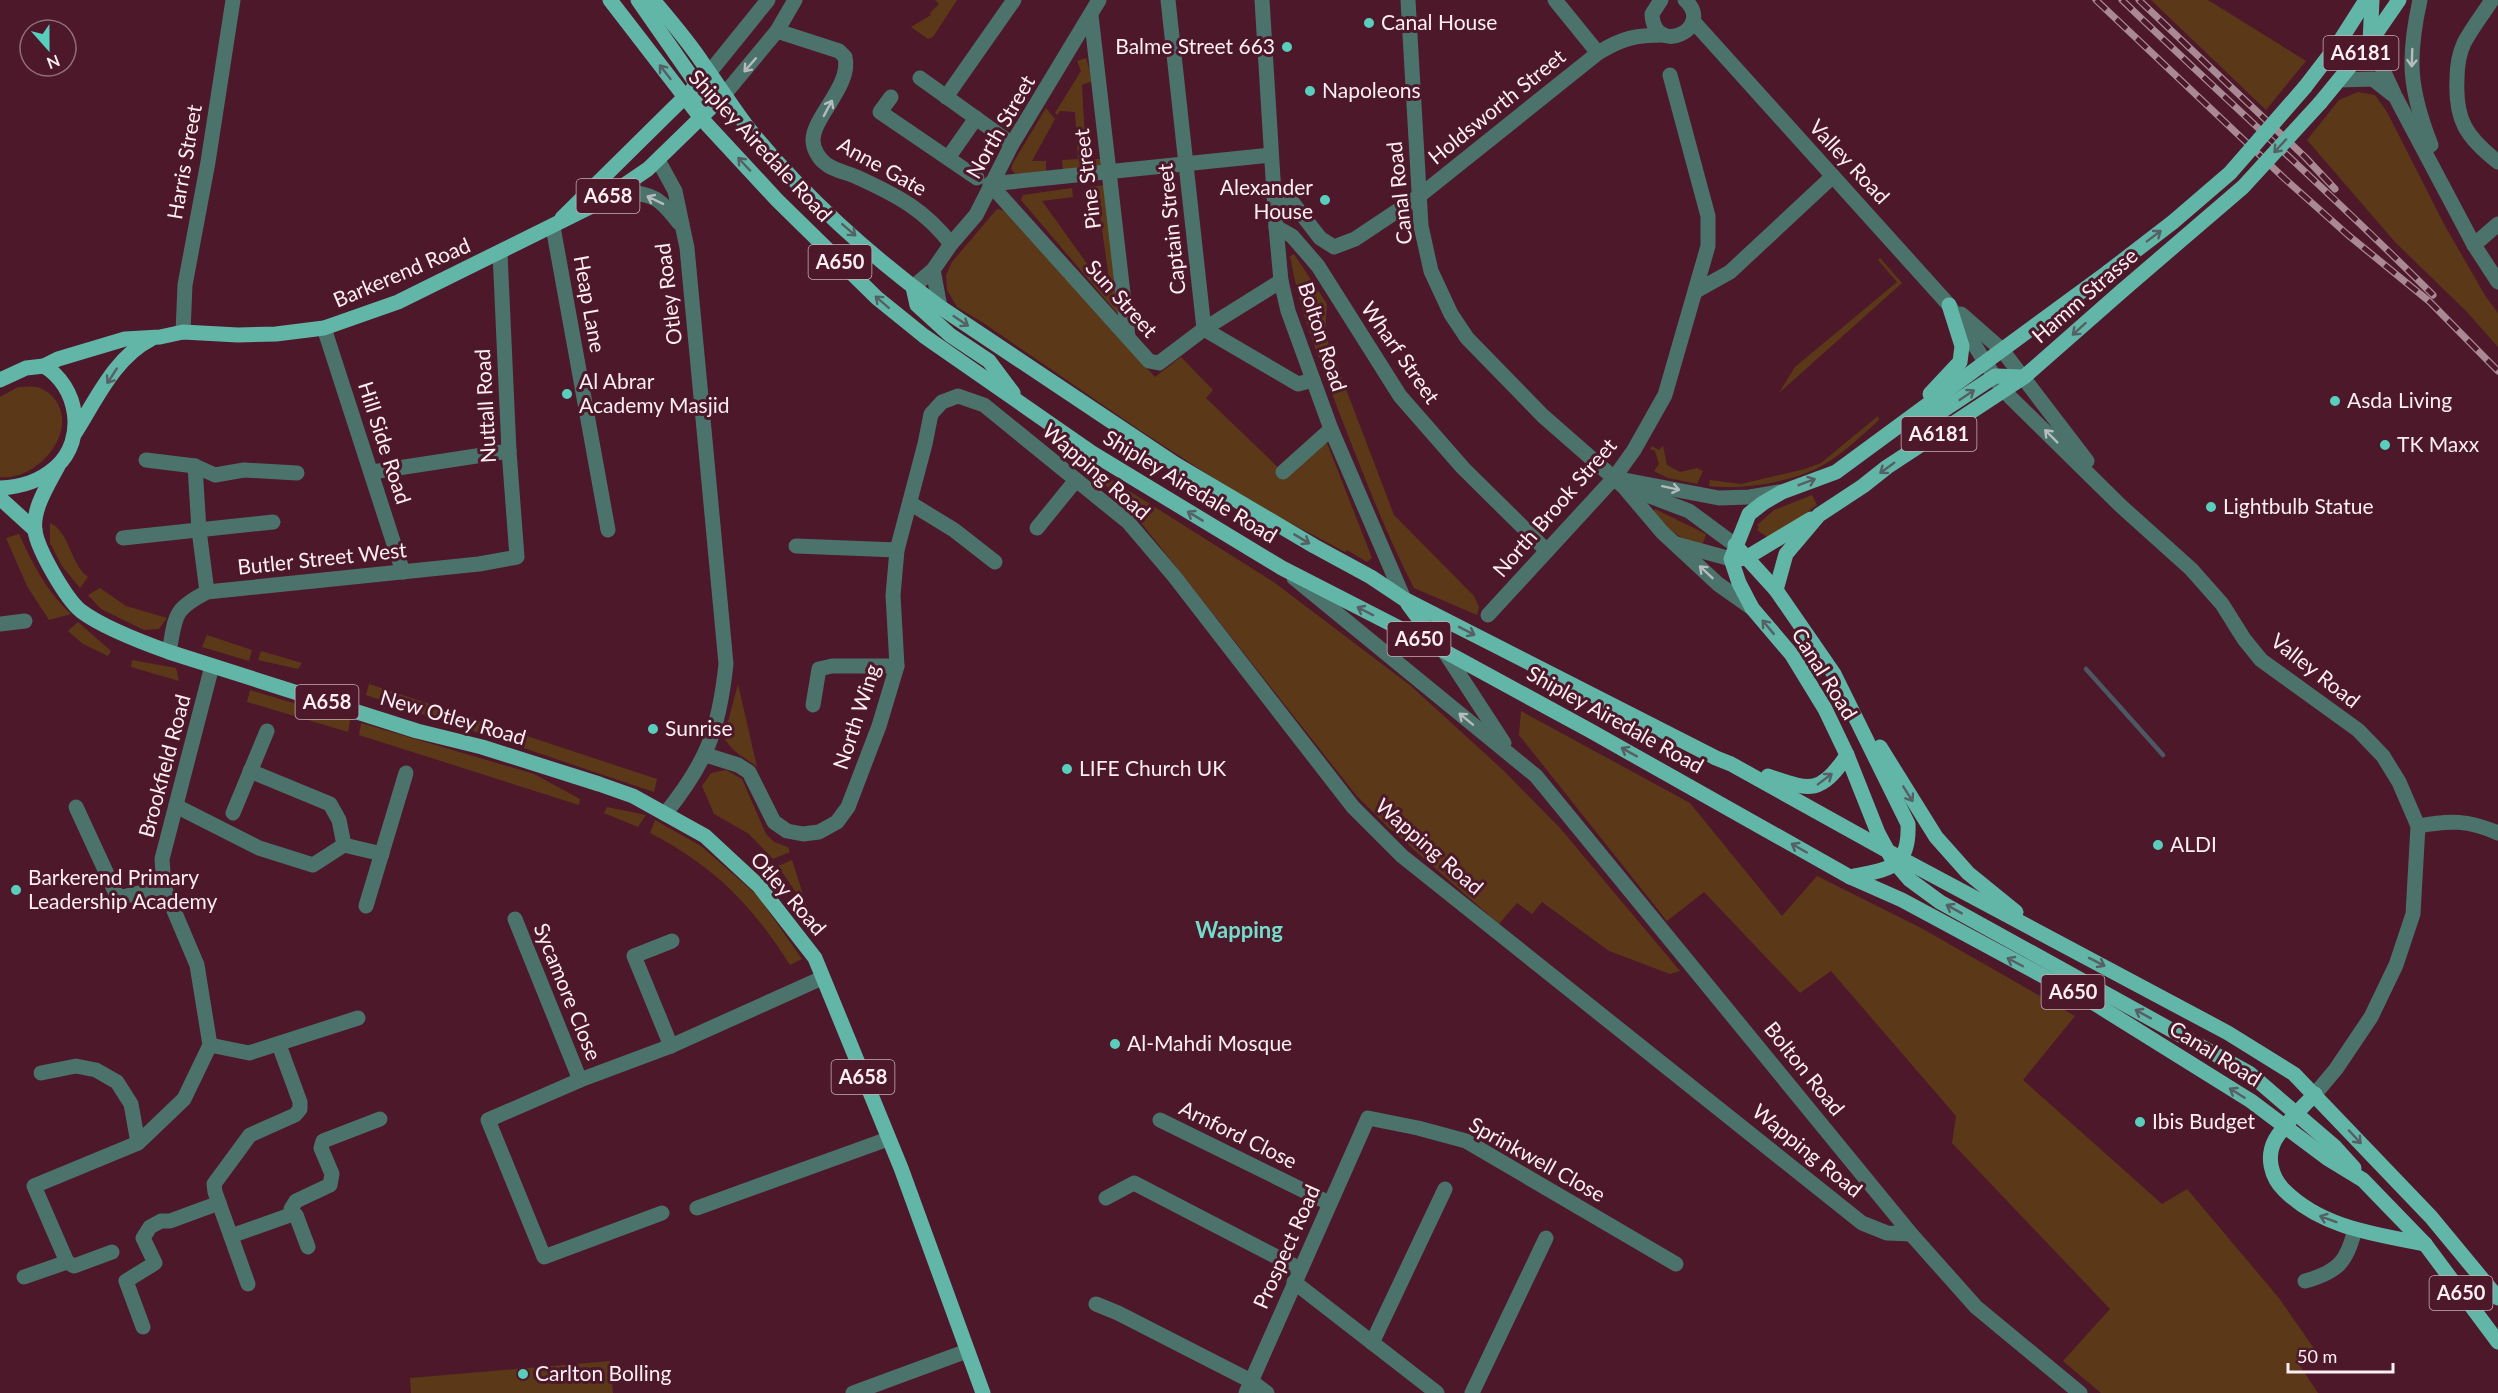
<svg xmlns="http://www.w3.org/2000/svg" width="2498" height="1393" font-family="Lato,sans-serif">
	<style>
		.green { fill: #5b3918 }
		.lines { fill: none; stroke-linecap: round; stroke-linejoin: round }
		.stream { stroke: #4e5864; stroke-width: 4.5 }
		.minor { stroke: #4b726b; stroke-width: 15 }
		.major { stroke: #62b6a8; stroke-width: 15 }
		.rail-casing { stroke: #a98993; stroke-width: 7 }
		.rail { stroke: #4c182a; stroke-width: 4.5; stroke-dasharray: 14; stroke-linecap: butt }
		.major-bridge { stroke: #62b6a8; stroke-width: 15 }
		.oneway { stroke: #b5bcbb }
		.oneway2 { stroke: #565f63 }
		.poi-dot { fill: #5acebd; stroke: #4c182a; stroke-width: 2 }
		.labels { text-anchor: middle; stroke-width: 6; stroke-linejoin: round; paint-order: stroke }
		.shield { fill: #4c182a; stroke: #c7aeb5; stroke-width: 1.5 }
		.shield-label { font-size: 20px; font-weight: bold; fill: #fceef1 }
		.poi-label { font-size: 21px; fill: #fceef1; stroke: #4c182a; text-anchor: start }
		.street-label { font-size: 21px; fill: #fceef1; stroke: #4c182a }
		.neighbourhood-label { font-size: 22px; font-weight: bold; fill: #74dccc; stroke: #4c182a }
	</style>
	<rect width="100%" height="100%" fill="#4c182a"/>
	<!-- green -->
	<g class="green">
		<polygon points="935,0 957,0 933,37 928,39 911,27 931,15 930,13 939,4"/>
		<polygon points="2151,0 2208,0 2306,61 2266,110"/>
		<polygon points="1086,58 1093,81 1082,85 1086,159 1101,159 1102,167 1063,170 1062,160 1078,159 1075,112 1060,111 1057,115 1055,113 1081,71 1077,61"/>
		<polygon points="2358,92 2375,95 2387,112 2445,226 2486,297 2498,313 2498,347 2467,312 2395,242 2307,140 2339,100"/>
		<polygon points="1046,108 1055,119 1032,161 1046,161 1046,171 1015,174 1011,169 1013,163"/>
		<polygon points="1106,185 1119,308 1117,313 1021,200 1023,195 1072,188 1073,197 1042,201 1101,283 1109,279 1097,194 1088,195 1087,187"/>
		<polygon points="999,209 1004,211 1155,377 1181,357 1213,390 1206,398 1288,477 1324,443 1327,443 1372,558 1367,562 1347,550 1345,552 1249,501 1141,431 985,324 957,307 947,290 946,275 952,262 996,210"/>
		<path d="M1294,254l33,50 -2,30 69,181 80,81 5,11 -2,8 -63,-27c-30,-58 -51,-115 -75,-176 -19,-51 -40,-102 -49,-156z"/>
		<polygon points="1880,258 1902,283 1779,393 1795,367 1897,282 1878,260"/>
		<path d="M18,387c6,0 13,-1 18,0 6,1 12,5 16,9 31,33 -15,86 -52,81v-80z"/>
		<path d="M1878,416l1,4c-17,15 -35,33 -54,44 -30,18 -82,26 -116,22l1,-6 31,4 64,-15 16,-6z"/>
		<polygon points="1652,446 1659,450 1663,446 1667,465 1680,472 1697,468 1703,471 1697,484 1668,478 1654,471 1659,464 1655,451 1650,449"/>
		<polygon points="1085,463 1275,583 1411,686 1503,770 1560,828 1680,971 1670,974 1609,951 1542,902 1532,914 1517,903 1499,924 1389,828 1356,795 1143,525"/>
		<polygon points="1812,495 1817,505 1770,539 1757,530 1759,527 1757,525 1774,510"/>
		<polygon points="1655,509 1706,534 1703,543 1699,545 1680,537 1651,515"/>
		<path d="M50,523c20,9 20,41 38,54l-8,11 -18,-22 -12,-23z"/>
		<path d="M19,534c13,29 28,58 52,80l-22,6 -22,-34 -21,-48z"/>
		<polygon points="100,588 126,606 167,618 159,629 144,630 101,609 88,595"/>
		<polygon points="78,622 111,651 108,656 83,644 68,631"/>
		<polygon points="207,635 252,650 249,661 202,647"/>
		<polygon points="261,651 302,663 298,669 258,660"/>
		<polygon points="132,660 176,668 179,681 131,667"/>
		<polygon points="369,684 657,779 654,792 366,695"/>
		<path d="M738,684l19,83c-13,-11 -25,-14 -33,-30z"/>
		<polygon points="250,690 350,720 348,732 247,702"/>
		<polygon points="1521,711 1690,803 1782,916 1817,876 1923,929 2075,1016 2023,1080 2162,1204 2187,1189 2279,1298 2315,1350 2298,1363 2318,1393 2101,1393 2063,1361 2110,1309 1952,1143 1956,1116 1831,971 1800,993 1704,892 1667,921 1519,735"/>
		<polygon points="361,723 534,774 580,799 579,805 359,735"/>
		<polygon points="726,770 742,779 766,834 774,842 788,847 790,852 773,859 749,834 714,814 702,786 711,773"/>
		<polygon points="607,807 646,815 638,827 604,813"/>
		<path d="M655,820l46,26 56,49 45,64 -12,6c-38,-60 -76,-99 -140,-132z"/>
		<polygon points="792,860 808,910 778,866"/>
		<polygon points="610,1361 613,1393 411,1393 410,1378"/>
	</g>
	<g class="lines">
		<!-- stream -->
		<polyline class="stream" points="2086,669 2163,755"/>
		<!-- minor -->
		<g class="minor">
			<polyline points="1168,0 1204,329 1298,384 1313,380"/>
			<polyline points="1262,0 1276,227 1281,281 1288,311 1331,429 1404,599"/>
			<polyline points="1408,0 1421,226 1431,271 1451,314 1467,338 1543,416 1623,486 1662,532 1718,584 1752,608"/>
			<polyline points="1555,0 1598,53"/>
			<path d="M1661,0l-9,14c2,44 64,14 33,-14"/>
			<path d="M2420,0c-13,58 -11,89 11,145"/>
			<path d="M2492,0c-9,14 -20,28 -28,43 -5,11 -7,24 -7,36 -2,41 9,58 41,83"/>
			<polyline points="1091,15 1128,337"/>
			<polyline points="1693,21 1949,305 2003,390 2122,507 2191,569 2222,604 2244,639 2261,660 2358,730 2383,756 2399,782 2418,826 2413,914 2396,965 2371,1017 2336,1069 2315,1094"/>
			<path d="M777,31l62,20 6,6c7,28 -32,60 -32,83 0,9 6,19 13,24 9,7 23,9 33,14 39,18 66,32 92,66"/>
			<polyline points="2370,42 2395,96 2474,245 2498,282"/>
			<polyline points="709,73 768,0"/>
			<polyline points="920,78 1012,144"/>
			<polyline points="2339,80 2373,79 2392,94"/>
			<polyline points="723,96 777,31 795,0"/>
			<polyline points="891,97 880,112 977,178"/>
			<polyline points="946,97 1014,0"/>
			<polyline points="948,158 976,118"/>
			<path d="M658,160l17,31 12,57 39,416c-7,66 -19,98 -61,150"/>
			<polyline points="990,184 1149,361 1159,363 1204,329 1281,281"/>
			<polyline points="990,184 1271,155"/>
			<path d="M617,190c36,6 39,3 62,33"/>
			<path d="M1274,196l19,7 27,35 14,9 21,-8 63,-42 180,-144c24,-15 38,-18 66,-18"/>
			<polyline points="553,227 608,530"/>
			<polyline points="1276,227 1292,236 1318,266 1400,396 1463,468 1547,551"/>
			<polyline points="2474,245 2498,224"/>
			<polyline points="933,270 940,307"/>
			<polyline points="913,287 933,270 951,244 976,215 1012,144 1099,0"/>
			<polyline points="1696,291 1730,272 1833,176"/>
			<polyline points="1961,314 2002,350 2087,461"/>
			<polyline points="324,328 403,572"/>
			<polyline points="183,332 185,285 208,162 233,0"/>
			<polyline points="146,460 195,466 215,475 244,470 297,473"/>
			<polyline points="195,466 199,530 207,592"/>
			<polyline points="372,472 509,451"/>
			<polyline points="1283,472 1331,429"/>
			<polyline points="1614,478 1719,498 1750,497 1779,492"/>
			<polyline points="1626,487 1689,511 1735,545"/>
			<polyline points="910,503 954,530 995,562"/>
			<polyline points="1037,528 1076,480"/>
			<polyline points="123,538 273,522"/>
			<polyline points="1676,544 1731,559"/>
			<polyline points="796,546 897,550"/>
			<polyline points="1294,578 1536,776 1911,1234 1976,1307 2080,1393"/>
			<polyline points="1488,615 1614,478 1634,450 1665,395 1708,246 1708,216 1670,75"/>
			<polyline points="0,624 25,621"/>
			<polyline points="1444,651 1504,743"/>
			<path d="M169,652c7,-36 3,-42 38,-60l272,-28 38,-7 -8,-106 -9,-198"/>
			<polyline points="813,705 819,669 832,666 897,666"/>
			<polyline points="706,755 738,765 749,772 774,822 787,831 803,834 819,832 837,822 848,807 879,726 897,666 893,595 897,550 925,444 931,414 942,402 958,396 984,405 1128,522 1174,576 1353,807 1402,856 1862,1223 1887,1233 1911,1234"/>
			<polyline points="250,771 330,804 339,820 344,845"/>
			<polyline points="176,806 259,848 313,865 344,845"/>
			<polyline points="76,807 118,898 164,887"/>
			<polyline points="233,813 267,731"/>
			<path d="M2418,826c32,-6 50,-6 80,7"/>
			<polyline points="344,845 382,854"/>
			<polyline points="366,906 406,773"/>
			<polyline points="515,919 580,1080"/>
			<polyline points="210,1045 249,1053 358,1018"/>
			<polyline points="671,1046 634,956 672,941"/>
			<polyline points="41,1073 76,1066 96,1070 117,1082 131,1104 138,1143"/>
			<polyline points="1160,1120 1329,1203"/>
			<polyline points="1106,1198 1134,1183 1300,1269"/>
			<polyline points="697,1208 888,1139"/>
			<polyline points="662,1213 544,1257 488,1120 580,1080 671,1046 822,978"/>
			<polyline points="293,1214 291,1209 296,1201 330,1185 332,1174 321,1148 323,1141 380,1119"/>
			<polyline points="231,1236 293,1214 296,1215 308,1247"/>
			<polyline points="67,1262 74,1266 112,1252"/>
			<polyline points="24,1277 67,1262 34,1186 138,1143 184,1099 210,1045 197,965 164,887 162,859 212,666"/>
			<path d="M2305,1281c33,-9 42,-19 50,-52"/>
			<polyline points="1294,1282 1437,1393"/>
			<polyline points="248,1284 215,1192 214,1184 250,1135 295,1115 300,1109 300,1102 279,1045"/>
			<polyline points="1096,1304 1118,1313 1251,1381 1267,1393"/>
			<polyline points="143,1327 126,1281 155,1263 143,1238 150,1227 161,1221 170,1221 219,1203"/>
			<polyline points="1372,1343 1445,1189"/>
			<polyline points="853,1393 967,1351"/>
			<polyline points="1246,1393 1368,1118 1418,1128 1466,1141 1676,1264"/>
			<polyline points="1472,1393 1546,1238"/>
		</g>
		<!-- major -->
		<g class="major">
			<polyline points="610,0 701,118 777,200 877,298 924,336 1092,453 1282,568 1444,651 1589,730 1850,877 1902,900 2097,1005 2251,1101 2327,1158 2363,1180 2425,1244 2498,1342"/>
			<polyline points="638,0 700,89 705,107 701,118"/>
			<path d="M653,0c18,21 36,42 51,65 15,21 29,43 45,64 52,65 124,129 191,178l235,157 139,82 57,31 33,22 312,159 15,6 171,95 326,174 66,41 137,143 67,81"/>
			<polyline points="2370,42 2372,0"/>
			<polyline points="2305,87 2338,44 2366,0"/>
			<polyline points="2320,103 2370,42 2399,0"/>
			<polyline points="562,218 709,73"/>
			<polyline points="2108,272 1836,472 1782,492 1763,503 1749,514 1731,559 1739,583 1752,608 1792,655 1825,709 1847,755 1878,833 1892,859 1910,880 1940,902 2249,1073 2335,1147 2354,1168"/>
			<polyline points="913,287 917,305 950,335 989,361 1013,393"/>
			<polyline points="44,366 58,359 125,339 160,337 183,332 238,335 276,334 324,328 398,302 598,203 648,169 723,96"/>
			<path d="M0,380l26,-12 18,-2c34,20 43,73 12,101 -17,15 -35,20 -56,21"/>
			<polyline points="1930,394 1960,362 1962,346 1949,305"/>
			<polyline points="1909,422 1939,413 1995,376 2023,377"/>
			<path d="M75,433c21,-33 40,-76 76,-94"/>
			<path d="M58,466c-10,19 -26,43 -23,65 3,19 31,68 46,80 21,16 63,32 88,41l248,79 65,16 117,37 34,12 72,40 54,50 56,72 86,210 82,225"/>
			<polyline points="0,498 35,530"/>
			<path d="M1735,545l41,45 58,84 74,150c2,46 -21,45 -58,53"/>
			<polyline points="1738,559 1746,558 1811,519"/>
			<polyline points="1776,590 1786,554 1819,515 1863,486 1887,467 2024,377 2123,290"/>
			<polyline points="1408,604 1440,647"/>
			<polyline points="1880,747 1936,837 1968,873 2016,912"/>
			<path d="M1768,776c41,14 52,20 79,-21"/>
			<path d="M2315,1094c-13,14 -30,29 -40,46 -9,17 -4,37 9,50 38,38 91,44 141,54"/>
		</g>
		<defs>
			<g id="rail">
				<polyline points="2096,0 2285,179 2348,235 2430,302 2498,371"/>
				<path d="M2122,0c103,99 210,194 311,295"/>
				<polyline points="2139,0 2305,157 2335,189"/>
			</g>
		</defs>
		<!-- rail casing -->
		<use href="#rail" class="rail-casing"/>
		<!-- rail -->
		<use href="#rail" class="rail"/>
		<!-- major-bridge -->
		<g class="major-bridge">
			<polyline points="2108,272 2173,222 2230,173 2305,87"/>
			<polyline points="2123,290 2243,187 2320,103"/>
		</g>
	</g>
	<!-- one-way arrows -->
	<defs><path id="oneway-shaft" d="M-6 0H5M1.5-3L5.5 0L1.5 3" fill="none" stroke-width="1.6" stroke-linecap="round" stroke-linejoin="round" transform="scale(1.5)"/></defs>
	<g class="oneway">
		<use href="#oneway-shaft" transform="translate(2412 58) rotate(92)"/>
		<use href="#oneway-shaft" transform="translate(750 65) rotate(131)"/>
		<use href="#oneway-shaft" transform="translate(828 108) rotate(-62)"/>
		<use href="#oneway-shaft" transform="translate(655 200) rotate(-154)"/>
		<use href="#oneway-shaft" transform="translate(2051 436) rotate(-135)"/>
		<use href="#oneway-shaft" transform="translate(1671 488) rotate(12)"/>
		<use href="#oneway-shaft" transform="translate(1706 572) rotate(-137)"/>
		<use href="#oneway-shaft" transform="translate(1466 719) rotate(-141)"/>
	</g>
	<g class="oneway2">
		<use href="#oneway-shaft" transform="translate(665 72) rotate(-128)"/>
		<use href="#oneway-shaft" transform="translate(2280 146) rotate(133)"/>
		<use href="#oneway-shaft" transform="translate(744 164) rotate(-133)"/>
		<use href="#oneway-shaft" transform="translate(849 230) rotate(41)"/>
		<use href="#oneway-shaft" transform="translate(2154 236) rotate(-37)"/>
		<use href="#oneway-shaft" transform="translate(882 302) rotate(-139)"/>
		<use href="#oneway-shaft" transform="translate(961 321) rotate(34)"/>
		<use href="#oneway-shaft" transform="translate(2079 329) rotate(138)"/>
		<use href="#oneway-shaft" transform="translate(112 376) rotate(123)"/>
		<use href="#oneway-shaft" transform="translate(1967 395) rotate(-34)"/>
		<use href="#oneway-shaft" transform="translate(1887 468) rotate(144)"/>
		<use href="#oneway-shaft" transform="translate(1807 482) rotate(-21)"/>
		<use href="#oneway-shaft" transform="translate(1195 516) rotate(-149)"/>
		<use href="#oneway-shaft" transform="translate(1302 539) rotate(31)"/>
		<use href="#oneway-shaft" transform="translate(1365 611) rotate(-153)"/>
		<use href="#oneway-shaft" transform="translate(1768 627) rotate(-130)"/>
		<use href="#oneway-shaft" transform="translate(1467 631) rotate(27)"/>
		<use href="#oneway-shaft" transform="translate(1629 752) rotate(-151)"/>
		<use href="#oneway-shaft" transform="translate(1825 779) rotate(-37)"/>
		<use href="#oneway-shaft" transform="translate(1908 794) rotate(58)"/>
		<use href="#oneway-shaft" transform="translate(1799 848) rotate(-150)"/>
		<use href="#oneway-shaft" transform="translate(1954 909) rotate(-151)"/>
		<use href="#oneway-shaft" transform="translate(2015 962) rotate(-152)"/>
		<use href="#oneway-shaft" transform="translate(2097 962) rotate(27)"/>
		<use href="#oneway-shaft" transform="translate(2143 1014) rotate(-151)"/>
		<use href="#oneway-shaft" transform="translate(2237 1093) rotate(-148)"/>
		<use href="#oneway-shaft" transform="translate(2355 1137) rotate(47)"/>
		<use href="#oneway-shaft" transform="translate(2328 1219) rotate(-160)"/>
	</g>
	<!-- markers -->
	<g class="poi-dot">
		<circle cx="1369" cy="23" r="6"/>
		<circle cx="1287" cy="47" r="6"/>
		<circle cx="1310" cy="91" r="6"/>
		<circle cx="1325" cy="200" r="6"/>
		<circle cx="567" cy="394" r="6"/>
		<circle cx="2335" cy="401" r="6"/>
		<circle cx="2385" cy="445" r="6"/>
		<circle cx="2211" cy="507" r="6"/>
		<circle cx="653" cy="729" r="6"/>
		<circle cx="1067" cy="769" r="6"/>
		<circle cx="2158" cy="845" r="6"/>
		<circle cx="16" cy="890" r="6"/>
		<circle cx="1115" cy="1044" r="6"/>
		<circle cx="2140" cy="1122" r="6"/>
		<circle cx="523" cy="1374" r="6"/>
	</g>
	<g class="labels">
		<!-- shield labels -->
		<g class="shield">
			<rect x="2323.5" y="36" width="75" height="34" rx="4.5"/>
			<rect x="576.5" y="179" width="63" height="34" rx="4.5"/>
			<rect x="808.5" y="245" width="63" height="34" rx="4.5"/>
			<rect x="1901.5" y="417" width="75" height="34" rx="4.5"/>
			<rect x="1387.5" y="622" width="63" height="34" rx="4.5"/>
			<rect x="295.5" y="685" width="63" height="34" rx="4.5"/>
			<rect x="2041.5" y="975" width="63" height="34" rx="4.5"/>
			<rect x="831.5" y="1060" width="63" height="34" rx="4.5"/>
			<rect x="2429.5" y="1276" width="63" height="34" rx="4.5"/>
		</g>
		<g class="shield-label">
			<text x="2361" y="60">A6181</text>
			<text x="608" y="203">A658</text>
			<text x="840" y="269">A650</text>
			<text x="1939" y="441">A6181</text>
			<text x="1419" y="646">A650</text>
			<text x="327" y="709">A658</text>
			<text x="2073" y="999">A650</text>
			<text x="863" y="1084">A658</text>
			<text x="2461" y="1300">A650</text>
		</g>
		<!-- poi labels -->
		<g class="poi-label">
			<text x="1381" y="30">Canal House</text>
			<text x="1275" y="54" text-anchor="end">Balme Street 663</text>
			<text x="1322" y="98">Napoleons</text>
			<text x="1313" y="195" text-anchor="end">Alexander<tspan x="1313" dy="24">House</tspan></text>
			<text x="579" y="389">Al Abrar<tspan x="579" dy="24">Academy Masjid</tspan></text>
			<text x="2347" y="408">Asda Living</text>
			<text x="2397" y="452">TK Maxx</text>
			<text x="2223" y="514">Lightbulb Statue</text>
			<text x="665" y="736">Sunrise</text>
			<text x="1079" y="776">LIFE Church UK</text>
			<text x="2170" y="852">ALDI</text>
			<text x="28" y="885">Barkerend Primary<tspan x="28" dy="24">Leadership Academy</tspan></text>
			<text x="1127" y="1051">Al‐Mahdi Mosque</text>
			<text x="2152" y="1129">Ibis Budget</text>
			<text x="535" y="1381">Carlton Bolling</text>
		</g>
		<!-- street labels -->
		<g class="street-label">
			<text transform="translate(1497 107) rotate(-39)" y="7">Holdsworth Street</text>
			<text transform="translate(1001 127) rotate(-60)" y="7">North Street</text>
			<text transform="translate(760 146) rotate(47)" y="7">Shipley Airedale Road</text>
			<text transform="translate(185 162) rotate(-80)" y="7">Harris Street</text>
			<text transform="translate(1849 162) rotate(47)" y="7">Valley Road</text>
			<text transform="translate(882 167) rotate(29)" y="7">Anne Gate</text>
			<text transform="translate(1088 179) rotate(-97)" y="7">Pine Street</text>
			<text transform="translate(1400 193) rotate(-96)" y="7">Canal Road</text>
			<text transform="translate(1172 229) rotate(-96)" y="7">Captain Street</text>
			<text transform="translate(402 273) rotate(-23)" y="7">Barkerend Road</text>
			<text transform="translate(669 294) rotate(-97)" y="7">Otley Road</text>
			<text transform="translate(2085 296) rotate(-41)" y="7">Hamm Strasse</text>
			<text transform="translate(1121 299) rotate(48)" y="7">Sun Street</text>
			<text transform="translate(589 304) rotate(80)" y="7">Heap Lane</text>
			<text transform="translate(1322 337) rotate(72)" y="7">Bolton Road</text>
			<text transform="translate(1400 353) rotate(55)" y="7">Wharf Street</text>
			<text transform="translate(486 406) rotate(-93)" y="7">Nuttall Road</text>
			<text transform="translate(384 443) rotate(72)" y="7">Hill Side Road</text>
			<text transform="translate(1096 472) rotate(41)" y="7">Wapping Road</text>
			<text transform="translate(1190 487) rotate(31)" y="7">Shipley Airedale Road</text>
			<text transform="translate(1555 508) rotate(-49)" y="7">North Brook Street</text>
			<text transform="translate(322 559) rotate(-6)" y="7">Butler Street West</text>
			<text transform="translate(2315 671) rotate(38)" y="7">Valley Road</text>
			<text transform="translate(1824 674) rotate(58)" y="7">Canal Road</text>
			<text transform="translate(857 717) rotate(-72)" y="7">North Wing</text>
			<text transform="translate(453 718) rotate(16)" y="7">New Otley Road</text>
			<text transform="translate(1615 720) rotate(29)" y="7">Shipley Airedale Road</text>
			<text transform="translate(165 766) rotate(-75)" y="7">Brookfield Road</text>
			<text transform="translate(1429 847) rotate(41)" y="7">Wapping Road</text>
			<text transform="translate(788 894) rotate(49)" y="7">Otley Road</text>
			<text transform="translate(567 992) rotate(68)" y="7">Sycamore Close</text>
			<text transform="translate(2215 1054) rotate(32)" y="7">Canal Road</text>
			<text transform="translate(1804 1069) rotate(51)" y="7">Bolton Road</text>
			<text transform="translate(1238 1135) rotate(26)" y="7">Arnford Close</text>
			<text transform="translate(1807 1151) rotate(39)" y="7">Wapping Road</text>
			<text transform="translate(1537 1160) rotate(29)" y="7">Sprinkwell Close</text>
			<text transform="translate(1287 1247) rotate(-66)" y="7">Prospect Road</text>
		</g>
		<!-- neighbourhood labels -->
		<g class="neighbourhood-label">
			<text x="1239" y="938">Wapping</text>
		</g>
	</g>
	<!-- north arrow -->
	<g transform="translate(48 48) rotate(159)"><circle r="28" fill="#4c182a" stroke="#926e7a" stroke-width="1.5"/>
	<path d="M0-4.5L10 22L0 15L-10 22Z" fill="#5acebd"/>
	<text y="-9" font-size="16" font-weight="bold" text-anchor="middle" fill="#fceef1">N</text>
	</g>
	<!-- scale -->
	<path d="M2288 1363v9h105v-9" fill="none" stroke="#fceef1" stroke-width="3"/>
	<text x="2297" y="1363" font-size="18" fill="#fceef1" stroke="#4c182a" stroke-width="4.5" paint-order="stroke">50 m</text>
</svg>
